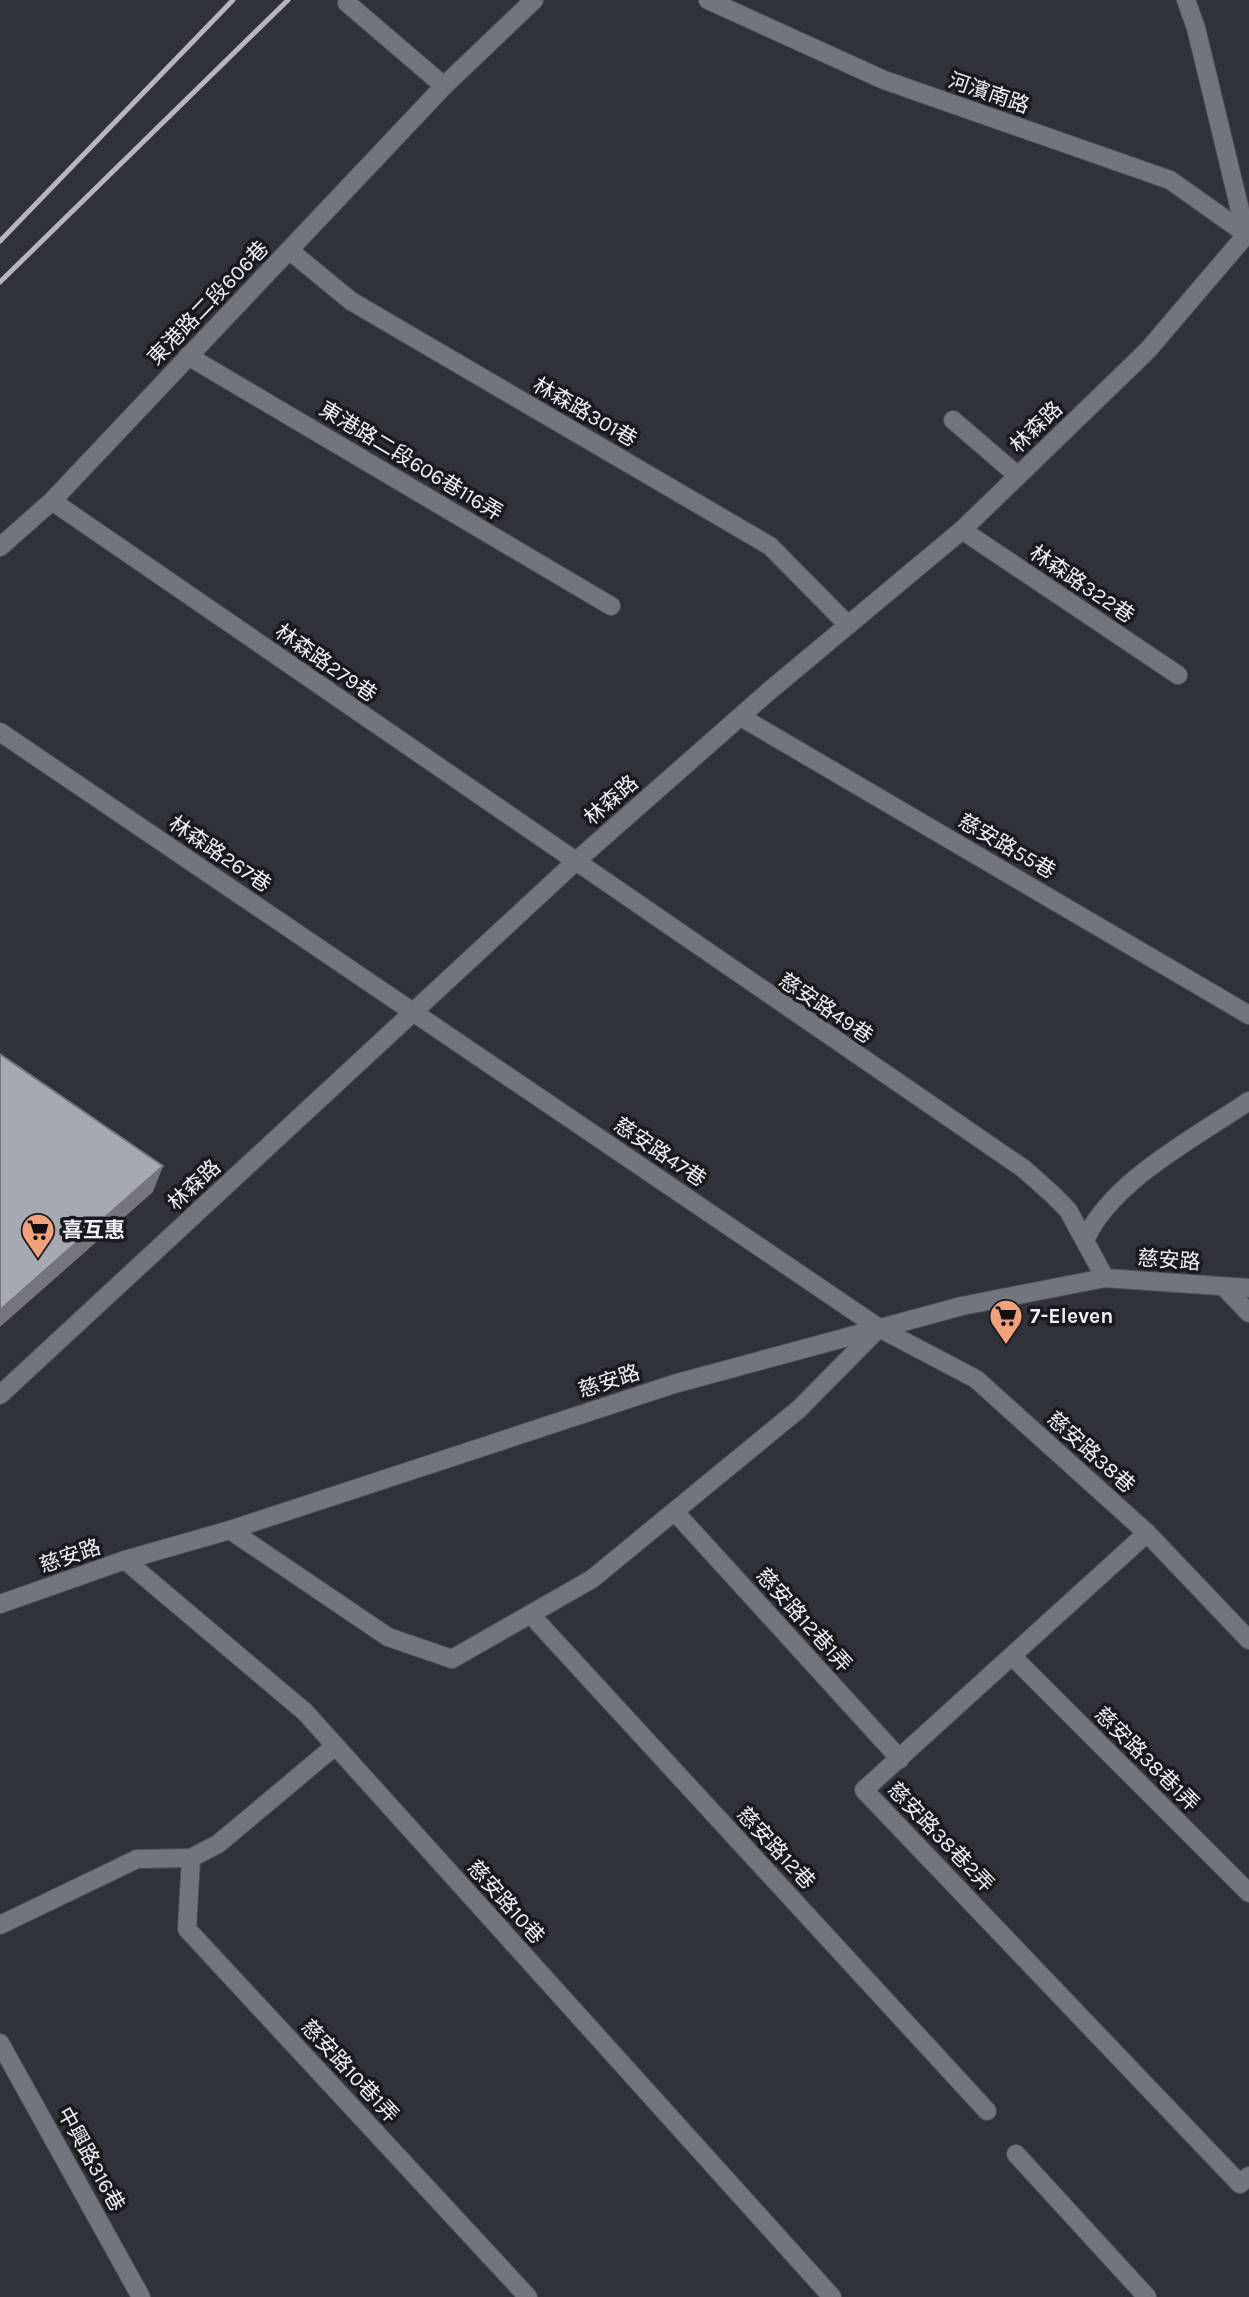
<svg xmlns="http://www.w3.org/2000/svg" width="1249" height="2297" font-family="Karla,'Noto Sans TC',sans-serif">
	<style>
		.lines { fill: none; stroke-linecap: round; stroke-linejoin: round }
		.lane-casing { stroke: #4f5156; stroke-width: 20 }
		.street-casing { stroke: #4f5156; stroke-width: 20 }
		.secondary-casing { stroke: #4f5156; stroke-width: 20 }
		.lane { stroke: #71757c; stroke-width: 18 }
		.street { stroke: #71757c; stroke-width: 18 }
		.secondary { stroke: #71757c; stroke-width: 18 }
		.rail { stroke: #b5b7bc; stroke-width: 5 }
		.shaded-wall { fill: #74767c }
		.building { fill: #a5a9b1; stroke: #74767c; stroke-width: 2 }
		.labels { text-anchor: middle; stroke-width: 7; stroke-linejoin: round; paint-order: stroke }
		.street-label { font-size: 21px; fill: #edeff3; stroke: #181a1d }
		.poi-label { font-size: 21px; font-weight: bold; fill: #edeff3; stroke: #181a1d; text-anchor: start }
	</style>
	<rect width="100%" height="100%" fill="#2f3238"/>
	<g class="lines">
		<defs>
			<g id="lane">
				<polyline points="1186,0 1196,28 1246,235"/>
				<polyline points="289,250 351,301 770,546 848,625"/>
				<polyline points="188,356 611,606"/>
				<polyline points="953,420 1018,476"/>
				<polyline points="52,501 1024,1169 1051,1193"/>
				<polyline points="962,530 1178,675"/>
				<polyline points="0,547 52,501 444,86 347,3"/>
				<polyline points="741,717 1249,1015"/>
				<polyline points="0,732 879,1328 976,1379 1147,1533 1249,1640"/>
				<path d="M1086,1238c27,-58 110,-101 163,-137"/>
				<polyline points="1224,1287 1249,1313"/>
				<polyline points="675,1512 900,1759"/>
				<polyline points="1147,1533 864,1790 1240,2184 1249,2176"/>
				<polyline points="125,1560 305,1712 832,2297"/>
				<polyline points="532,1616 987,2111"/>
				<polyline points="1012,1656 1249,1893"/>
				<polyline points="335,1746 218,1844 191,1858 187,1929 528,2297"/>
				<polyline points="0,1925 137,1859 191,1858"/>
				<polyline points="0,2043 141,2297"/>
				<polyline points="1016,2154 1147,2297"/>
			</g>
			<g id="street">
				<polyline points="708,0 884,80 1170,180 1249,236"/>
				<polyline points="444,86 534,0"/>
				<polyline points="1051,1193 1068,1210 1105,1278"/>
				<polyline points="0,1395 574,863 768,692 962,530 1148,350 1246,235"/>
				<polyline points="230,1530 388,1637 452,1659 592,1579 799,1409 879,1328"/>
			</g>
			<polyline id="secondary" points="0,1604 125,1560 230,1530 674,1384 962,1306 1105,1278 1249,1288"/>
		</defs>
		<!-- lane casing -->
		<use href="#lane" class="lane-casing"/>
		<!-- street casing -->
		<use href="#street" class="street-casing"/>
		<!-- secondary casing -->
		<use href="#secondary" class="secondary-casing"/>
		<!-- lane -->
		<use href="#lane" class="lane"/>
		<!-- street -->
		<use href="#street" class="street"/>
		<!-- secondary -->
		<use href="#secondary" class="secondary"/>
		<!-- rail -->
		<g class="rail">
			<polyline points="0,241 233,0"/>
			<polyline points="0,282 288,0"/>
		</g>
	</g>
	<!-- shaded-wall -->
	<polygon class="shaded-wall" points="163,1166 153,1192 0,1327 0,1310"/>
	<!-- building -->
	<polygon class="building" points="0,1054 163,1166 0,1310"/>
	<!-- icons -->
	<defs>
		<symbol id="supermarket-pin" viewBox="-11 -11 22 30"><path d="M0 17L-7.5 6A9.5 9.5 0 1 1 7.5 6Z" fill="#f1a27b" stroke="#181a1d"/><path d="M-6-5.5h2.5l.6 2H6L4.5 2H-2.5L-4.4-4H-6ZM-1.5 3.2a1.3 1.3 0 1 0 .1 0ZM3 3.2a1.3 1.3 0 1 0 .1 0Z" fill="#111"/></symbol>
	</defs>
	<g fill-rule="evenodd">
		<use href="#supermarket-pin" x="19" y="1211" width="38" height="52"/>
		<use href="#supermarket-pin" x="987" y="1297" width="38" height="52"/>
	</g>
	<g class="labels">
		<!-- street labels -->
		<g class="street-label">
			<text transform="translate(989 93) rotate(19)" y="7">河濱南路</text>
			<text transform="translate(208 303) rotate(-46)" y="7">東港路二段606巷</text>
			<text transform="translate(585 412) rotate(30)" y="7">林森路301巷</text>
			<text transform="translate(1036 427) rotate(-44)" y="7">林森路</text>
			<text transform="translate(411 461) rotate(31)" y="7">東港路二段606巷116弄</text>
			<text transform="translate(1082 584) rotate(34)" y="7">林森路322巷</text>
			<text transform="translate(326 663) rotate(35)" y="7">林森路279巷</text>
			<text transform="translate(611 800) rotate(-41)" y="7">林森路</text>
			<text transform="translate(1007 846) rotate(30)" y="7">慈安路55巷</text>
			<text transform="translate(220 854) rotate(34)" y="7">林森路267巷</text>
			<text transform="translate(826 1008) rotate(34)" y="7">慈安路49巷</text>
			<text transform="translate(660 1152) rotate(34)" y="7">慈安路47巷</text>
			<text transform="translate(194 1185) rotate(-43)" y="7">林森路</text>
			<text transform="translate(1169 1260) rotate(4)" y="7">慈安路</text>
			<text transform="translate(609 1381) rotate(-18)" y="7">慈安路</text>
			<text transform="translate(1091 1452) rotate(42)" y="7">慈安路38巷</text>
			<text transform="translate(70 1556) rotate(-19)" y="7">慈安路</text>
			<text transform="translate(804 1620) rotate(48)" y="7">慈安路12巷1弄</text>
			<text transform="translate(1147 1759) rotate(45)" y="7">慈安路38巷1弄</text>
			<text transform="translate(941 1837) rotate(46)" y="7">慈安路38巷2弄</text>
			<text transform="translate(776 1848) rotate(47)" y="7">慈安路12巷</text>
			<text transform="translate(506 1902) rotate(48)" y="7">慈安路10巷</text>
			<text transform="translate(350 2071) rotate(47)" y="7">慈安路10巷1弄</text>
			<text transform="translate(91 2159) rotate(61)" y="7">中興路316巷</text>
		</g>
		<!-- poi labels -->
		<g class="poi-label">
			<text x="62" y="1237">喜互惠</text>
			<text x="1030" y="1323">7-Eleven</text>
		</g>
	</g>
</svg>
